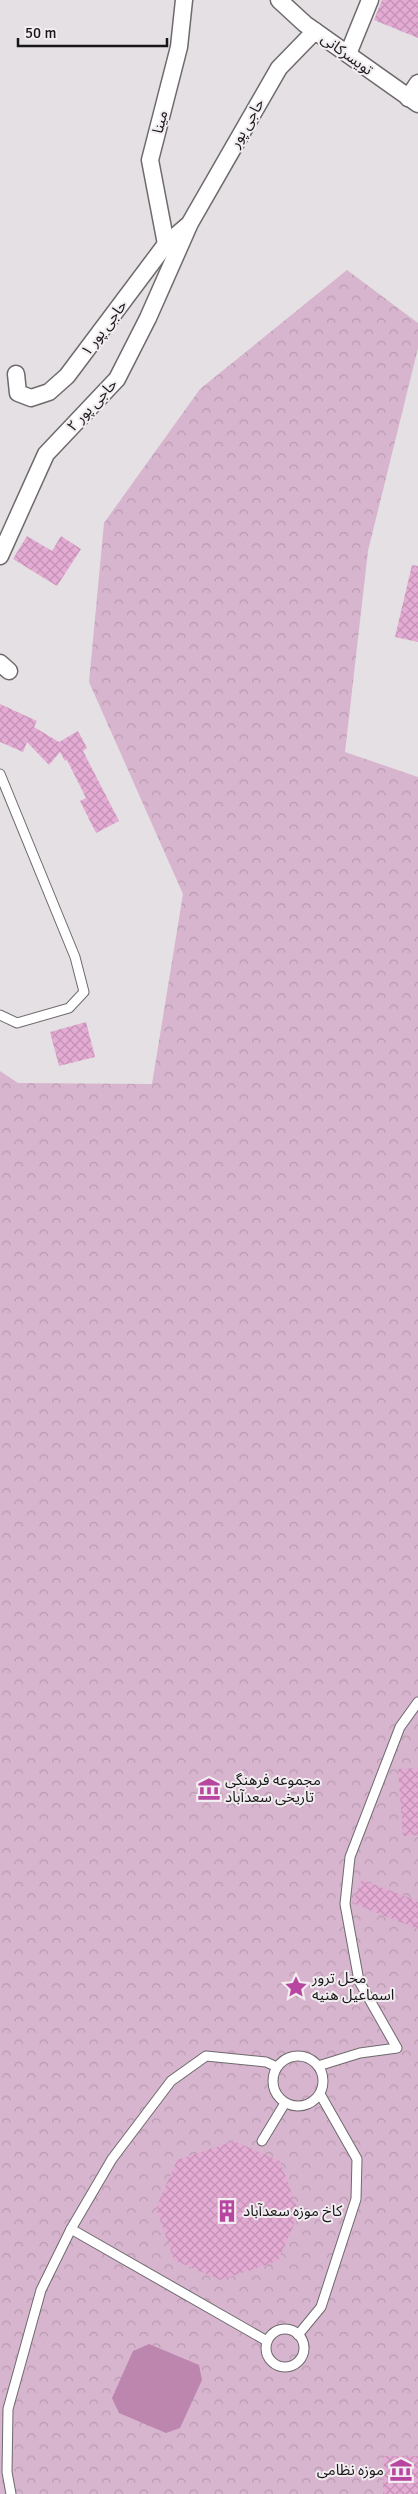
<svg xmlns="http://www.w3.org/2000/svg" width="418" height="2494" font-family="Signika,'Noto Sans Arabic',sans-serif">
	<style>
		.park { fill: url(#park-crowns) }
		.water { fill: #bc86ae }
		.building { fill: url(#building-cross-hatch) }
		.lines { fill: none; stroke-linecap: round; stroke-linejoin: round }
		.lane-casing { stroke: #6e6a6d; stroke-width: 11 }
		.street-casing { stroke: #6e6a6d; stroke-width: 19 }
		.lane { stroke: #fff; stroke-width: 9 }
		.street { stroke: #fff; stroke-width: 16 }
		.labels { text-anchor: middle; stroke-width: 4; stroke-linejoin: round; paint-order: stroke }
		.street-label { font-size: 15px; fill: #181718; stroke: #f2edf0 }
		.poi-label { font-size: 15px; fill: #181718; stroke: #f2edf0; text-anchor: start }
	</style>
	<defs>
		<pattern id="park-crowns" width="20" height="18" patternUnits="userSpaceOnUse" patternTransform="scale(1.25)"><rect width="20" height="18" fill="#d8b5ce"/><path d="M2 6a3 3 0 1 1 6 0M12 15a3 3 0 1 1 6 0" fill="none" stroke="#b99bb0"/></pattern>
		<pattern id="building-cross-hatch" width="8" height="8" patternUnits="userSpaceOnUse" patternTransform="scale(1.25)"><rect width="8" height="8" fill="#e4abd4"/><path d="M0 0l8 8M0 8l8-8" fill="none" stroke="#c392b5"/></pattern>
	</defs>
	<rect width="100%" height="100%" fill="#e5e0e3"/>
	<!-- park -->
	<polygon class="park" points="347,270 418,323 418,348 368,551 345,752 418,777 418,2494 0,2494 0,1071 18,1083 152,1084 183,894 89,682 104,523 200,389"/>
	<!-- water -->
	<polygon class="water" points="149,2344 199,2365 202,2380 180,2428 166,2433 119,2413 112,2398 133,2351"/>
	<!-- building -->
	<g class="building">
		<polygon points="382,0 418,0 418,38 374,20"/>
		<polygon points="27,536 52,551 61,536 81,549 57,586 13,559"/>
		<polygon points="412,565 418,566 418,642 395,637"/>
		<polygon points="0,704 37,721 34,727 59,742 78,731 87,748 83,751 119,821 96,833 80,801 86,798 67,760 65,761 60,752 49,765 27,742 23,752 0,742"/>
		<polygon points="86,1022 95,1057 59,1066 50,1032"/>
		<polygon points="418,1768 418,1835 403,1836 398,1769"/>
		<polygon points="362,1880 418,1901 418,1929 352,1903"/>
		<polygon points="234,2141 280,2161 299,2213 278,2261 220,2280 174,2260 156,2208 177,2160"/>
		<polygon points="384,2456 418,2456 418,2494 383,2494"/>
	</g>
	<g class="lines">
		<defs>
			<g id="lane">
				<polyline points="0,774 75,957 84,992 69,1008 17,1023 0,1015"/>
				<circle cx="298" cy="2081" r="25"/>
				<polyline points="318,2066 360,2053 397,2048 359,1981 345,1904 350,1857 400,1727 418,1702"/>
				<polyline points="262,2141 285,2103"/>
				<polyline points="71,2229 267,2341"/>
				<circle cx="285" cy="2348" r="19"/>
				<polyline points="298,2335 321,2307 356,2199 357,2159 320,2094"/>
				<polyline points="11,2494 7,2472 8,2409 41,2290 71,2229 112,2159 171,2081 206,2056 266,2062 277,2067"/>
			</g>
			<g id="street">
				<polyline points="279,0 305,24 418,104"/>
				<polyline points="348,54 370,0"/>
				<polyline points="408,98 418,83"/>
				<polyline points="166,244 150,160 179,47 184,0"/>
				<polyline points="16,374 18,393 31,398 49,392 67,376 166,244 187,226"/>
				<polyline points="0,556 46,454 117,379 148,318 190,223 279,68 315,31"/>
				<polyline points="0,663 9,671"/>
			</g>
		</defs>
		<!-- lane casing -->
		<use href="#lane" class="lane-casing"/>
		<!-- street casing -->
		<use href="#street" class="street-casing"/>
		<!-- lane -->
		<use href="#lane" class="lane"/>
		<!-- street -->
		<use href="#street" class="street"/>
	</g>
	<!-- icons -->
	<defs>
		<symbol id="museum-bare" viewBox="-9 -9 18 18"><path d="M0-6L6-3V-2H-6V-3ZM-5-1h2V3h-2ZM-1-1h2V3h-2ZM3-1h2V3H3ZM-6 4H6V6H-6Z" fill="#b846a0" stroke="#f2edf0" stroke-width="2.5" paint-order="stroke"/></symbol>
		<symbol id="sight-bare" viewBox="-9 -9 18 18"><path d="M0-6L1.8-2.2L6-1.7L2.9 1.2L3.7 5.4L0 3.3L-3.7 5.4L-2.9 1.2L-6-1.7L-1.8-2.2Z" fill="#b846a0" stroke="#f2edf0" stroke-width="2.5" paint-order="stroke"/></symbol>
		<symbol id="building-bare" viewBox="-9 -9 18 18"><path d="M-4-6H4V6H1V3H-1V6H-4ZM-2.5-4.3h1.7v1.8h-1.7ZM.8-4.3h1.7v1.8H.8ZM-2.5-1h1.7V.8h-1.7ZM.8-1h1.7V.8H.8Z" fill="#b846a0" stroke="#f2edf0" stroke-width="2.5" paint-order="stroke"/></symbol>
	</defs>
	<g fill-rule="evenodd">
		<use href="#museum-bare" x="193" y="1773" width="32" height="32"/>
		<use href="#sight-bare" x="280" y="1971" width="32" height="32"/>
		<use href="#building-bare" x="211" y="2195" width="32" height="32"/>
		<use href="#museum-bare" x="385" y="2454" width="32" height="32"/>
	</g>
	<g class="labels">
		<!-- street labels -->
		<g class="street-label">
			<text transform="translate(347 54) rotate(36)" y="5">تویسرکانی</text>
			<text transform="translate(160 122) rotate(-76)" y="5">مینا</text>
			<text transform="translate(247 123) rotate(-60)" y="5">حاجی پور</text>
			<text transform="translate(104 328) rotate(-53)" y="5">حاجی پور ۱</text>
			<text transform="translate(92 405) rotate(-47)" y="5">حاجی پور ۲</text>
		</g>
		<!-- poi labels -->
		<g class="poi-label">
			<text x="225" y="1785">مجموعه فرهنگی<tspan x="225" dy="17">تاریخی سعدآباد</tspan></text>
			<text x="312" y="1983">محل ترور<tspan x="312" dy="17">اسماعیل هنیه</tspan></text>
			<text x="243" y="2216">کاخ موزه سعدآباد</text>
			<text x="384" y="2475" text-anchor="end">موزه نظامی</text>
		</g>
	</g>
	<!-- scale -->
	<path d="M18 38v8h149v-8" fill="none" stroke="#181718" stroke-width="2.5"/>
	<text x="25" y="38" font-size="15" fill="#181718" stroke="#f2edf0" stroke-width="4" paint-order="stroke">50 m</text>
</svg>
